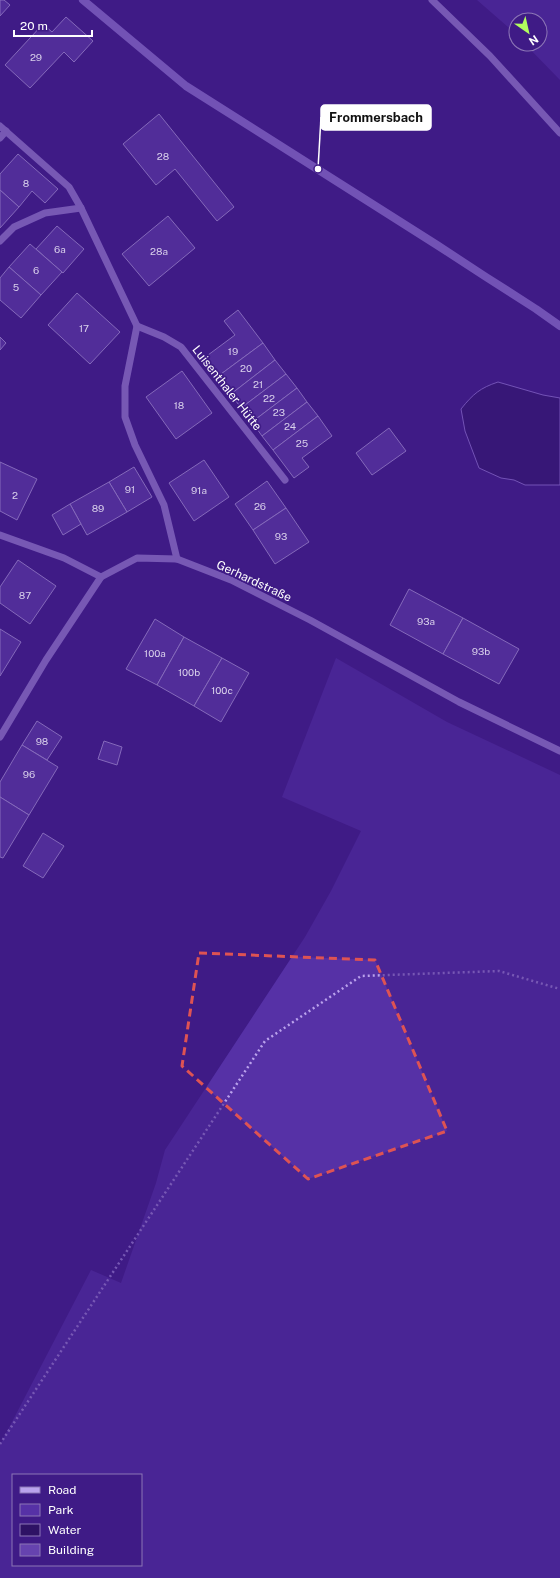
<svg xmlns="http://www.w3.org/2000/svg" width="560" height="1578" font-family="'Public Sans',sans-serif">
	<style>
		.green { fill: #5631a6; fill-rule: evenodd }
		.water { fill: #2e1264; stroke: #b095ee }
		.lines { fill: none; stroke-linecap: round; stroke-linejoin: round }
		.stream { stroke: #b095ee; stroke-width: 8 }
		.building { fill: #6643af; stroke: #d7c7f9 }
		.path { stroke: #baa2ec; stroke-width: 2.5; stroke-dasharray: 2 3; stroke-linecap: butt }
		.minor { stroke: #baa2ec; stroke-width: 7 }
		.marked { fill: none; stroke: #de5353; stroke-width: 3; stroke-dasharray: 8 5; stroke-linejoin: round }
		.labels { text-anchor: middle; stroke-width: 3.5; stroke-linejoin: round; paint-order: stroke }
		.number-label { font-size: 10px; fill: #d9d0eb }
		.street-label { font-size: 12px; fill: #fff; stroke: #3f1b86 }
		.leader { fill: none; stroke: #fff; stroke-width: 1.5 }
		.callout-dot { fill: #fff; stroke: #3f1b86; stroke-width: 1.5 }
		.callout { fill: #fff; stroke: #fff; stroke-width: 1.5 }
		.callout-label { font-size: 13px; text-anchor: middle; font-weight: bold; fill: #111 }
	</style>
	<rect width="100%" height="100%" fill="#3f1b86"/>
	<!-- green -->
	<g class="green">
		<polygon points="477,0 560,0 560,80 525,44 540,44 540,20 516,20 516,34"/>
		<path d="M336,658l111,64 113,53v803h-560v-133l91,-175 30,13 35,-100 9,-33 140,-213 26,-46 30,-60 -79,-34zM13,1475h128v90h-128z"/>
	</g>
	<!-- water -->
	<path class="water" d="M498,382l45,13 17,3v87h-35l-11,-5 -13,-2 -22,-10 -14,-37 -4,-22c12,-15 19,-21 37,-27z"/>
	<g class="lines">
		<!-- stream -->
		<polyline class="stream" points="83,0 186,86 437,245 486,277 536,309 560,326"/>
	</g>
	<!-- building -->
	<g class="building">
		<polygon points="0,0 4,0 10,5 0,16"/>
		<polygon points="66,17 93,41 74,62 64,52 30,88 5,65 43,24 52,32"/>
		<polygon points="159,114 234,207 217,221 175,169 156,185 123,144"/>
		<polygon points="18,154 58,189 45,203 32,191 19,207 0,190 0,174"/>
		<polygon points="0,190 19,207 0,228"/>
		<polygon points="168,216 195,248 149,286 122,254"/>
		<polygon points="57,226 84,249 63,273 36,249"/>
		<polygon points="30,244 62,272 41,295 9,267"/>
		<polygon points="9,267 41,295 21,318 0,300 0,278"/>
		<polygon points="77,293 120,332 90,364 48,325"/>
		<polygon points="238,310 263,343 217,377 204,358 235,335 224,321"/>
		<polygon points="0,337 6,343 0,350"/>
		<polygon points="263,343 275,360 231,394 217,377"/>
		<polygon points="275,360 286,374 241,408 231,394"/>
		<polygon points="182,371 212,413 176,439 146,397"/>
		<polygon points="286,374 297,388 252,422 241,408"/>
		<polygon points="297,388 307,402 262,436 252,422"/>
		<polygon points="307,402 318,416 273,450 262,436"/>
		<polygon points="318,416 332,436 302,458 309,467 294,478 273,450"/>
		<polygon points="389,428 406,451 372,475 356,453"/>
		<polygon points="204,460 229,497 194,521 169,483"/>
		<polygon points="0,462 37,479 17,520 0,511"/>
		<polygon points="134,467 152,497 127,512 109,482"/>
		<polygon points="267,481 286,508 253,530 235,504"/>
		<polygon points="109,482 127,512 87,535 70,504"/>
		<polygon points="70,504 81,524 63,535 52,515"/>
		<polygon points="286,508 309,542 275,564 253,530"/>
		<polygon points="18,560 56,586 30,624 0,603 0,587"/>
		<polygon points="409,589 463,618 443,654 390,625"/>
		<polygon points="463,618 519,649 499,684 443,654"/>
		<polygon points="155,619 184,637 157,685 126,669"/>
		<polygon points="0,629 21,642 0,676"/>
		<polygon points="184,637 222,658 194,706 157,685"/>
		<polygon points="222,658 249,673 221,722 194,706"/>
		<polygon points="37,721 62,737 47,760 22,745"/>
		<polygon points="104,741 122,747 117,765 98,759"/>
		<polygon points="22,745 58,767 29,815 0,797 0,782"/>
		<polygon points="0,797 29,815 3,858 0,857"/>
		<polygon points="43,833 64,846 43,878 23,866"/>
	</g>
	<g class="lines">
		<!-- path -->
		<polyline class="path" points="0,1444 265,1041 361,976 499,971 560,989"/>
		<!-- minor -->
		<g class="minor">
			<polyline points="432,0 490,56 560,133"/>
			<polyline points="0,126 69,187 81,208 137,326 125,386 125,417 135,445 164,505 177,559"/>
			<polyline points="0,138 6,131"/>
			<polyline points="0,241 14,227 45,213 81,208"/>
			<polyline points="137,326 164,337 181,347 285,480"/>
			<polyline points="0,535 64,558 101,577"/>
			<polyline points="0,737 46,660 101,577 137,558 177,559 231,580 310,620 459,702 560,751"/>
		</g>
	</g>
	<!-- marked area -->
	<path d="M0 0H560V1578H0ZM199,953l176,7 72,171 -139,48 -126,-113z" fill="#3f1b86" fill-opacity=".55" fill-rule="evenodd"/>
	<path class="marked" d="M199,953l176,7 72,171 -139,48 -126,-113z"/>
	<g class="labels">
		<!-- number labels -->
		<g class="number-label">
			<text x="36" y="61">29</text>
			<text x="163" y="160">28</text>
			<text x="26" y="187">8</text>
			<text x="60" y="253">6a</text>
			<text x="159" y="255">28a</text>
			<text x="36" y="274">6</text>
			<text x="16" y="291">5</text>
			<text x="84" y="332">17</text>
			<text x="233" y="355">19</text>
			<text x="246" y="372">20</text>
			<text x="258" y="388">21</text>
			<text x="269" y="402">22</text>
			<text x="179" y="409">18</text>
			<text x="279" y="416">23</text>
			<text x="290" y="430">24</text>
			<text x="302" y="447">25</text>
			<text x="130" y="493">91</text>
			<text x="199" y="494">91a</text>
			<text x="15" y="499">2</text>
			<text x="260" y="510">26</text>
			<text x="98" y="512">89</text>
			<text x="281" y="540">93</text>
			<text x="25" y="599">87</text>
			<text x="426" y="625">93a</text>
			<text x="481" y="655">93b</text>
			<text x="155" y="657">100a</text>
			<text x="189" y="676">100b</text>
			<text x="222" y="694">100c</text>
			<text x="42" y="745">98</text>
			<text x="29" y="778">96</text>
		</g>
		<!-- street labels -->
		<g class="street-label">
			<text transform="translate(227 388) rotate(52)" y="4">Luisenthaler Hütte</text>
			<text transform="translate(254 581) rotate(25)" y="4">Gerhardstraße</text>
		</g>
	</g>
	<!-- callouts -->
	<path class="leader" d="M318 169L321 117"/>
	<circle class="callout-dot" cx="318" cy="169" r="4"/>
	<rect class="callout" x="321" y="105" width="110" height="25" rx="4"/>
	<g class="callout-label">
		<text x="376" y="122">Frommersbach</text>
	</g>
	<!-- legend -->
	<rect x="12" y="1474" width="130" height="92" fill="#3f1b86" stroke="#8c76b6"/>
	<rect x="20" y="1487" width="20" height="6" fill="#baa2ec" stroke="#8c76b6"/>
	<text x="48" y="1494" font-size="12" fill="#ffffff">Road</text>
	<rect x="20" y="1504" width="20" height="12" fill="#5631a6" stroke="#8c76b6"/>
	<text x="48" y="1514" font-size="12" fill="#ffffff">Park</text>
	<rect x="20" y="1524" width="20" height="12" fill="#2e1264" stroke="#8c76b6"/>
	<text x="48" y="1534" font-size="12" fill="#ffffff">Water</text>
	<rect x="20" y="1544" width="20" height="12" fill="#6643af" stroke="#8c76b6"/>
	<text x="48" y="1554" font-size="12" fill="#ffffff">Building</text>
	<!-- north arrow -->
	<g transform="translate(528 32) rotate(146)"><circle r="19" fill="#3f1b86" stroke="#8c76b6"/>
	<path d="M0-3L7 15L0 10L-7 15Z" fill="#b1fd5e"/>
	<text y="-6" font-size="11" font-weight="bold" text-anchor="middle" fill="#ffffff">N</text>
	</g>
	<!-- scale -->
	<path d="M14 30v6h78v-6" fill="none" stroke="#ffffff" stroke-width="2"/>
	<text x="20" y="30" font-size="12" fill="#ffffff" stroke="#3f1b86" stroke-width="3" paint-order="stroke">20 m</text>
</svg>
